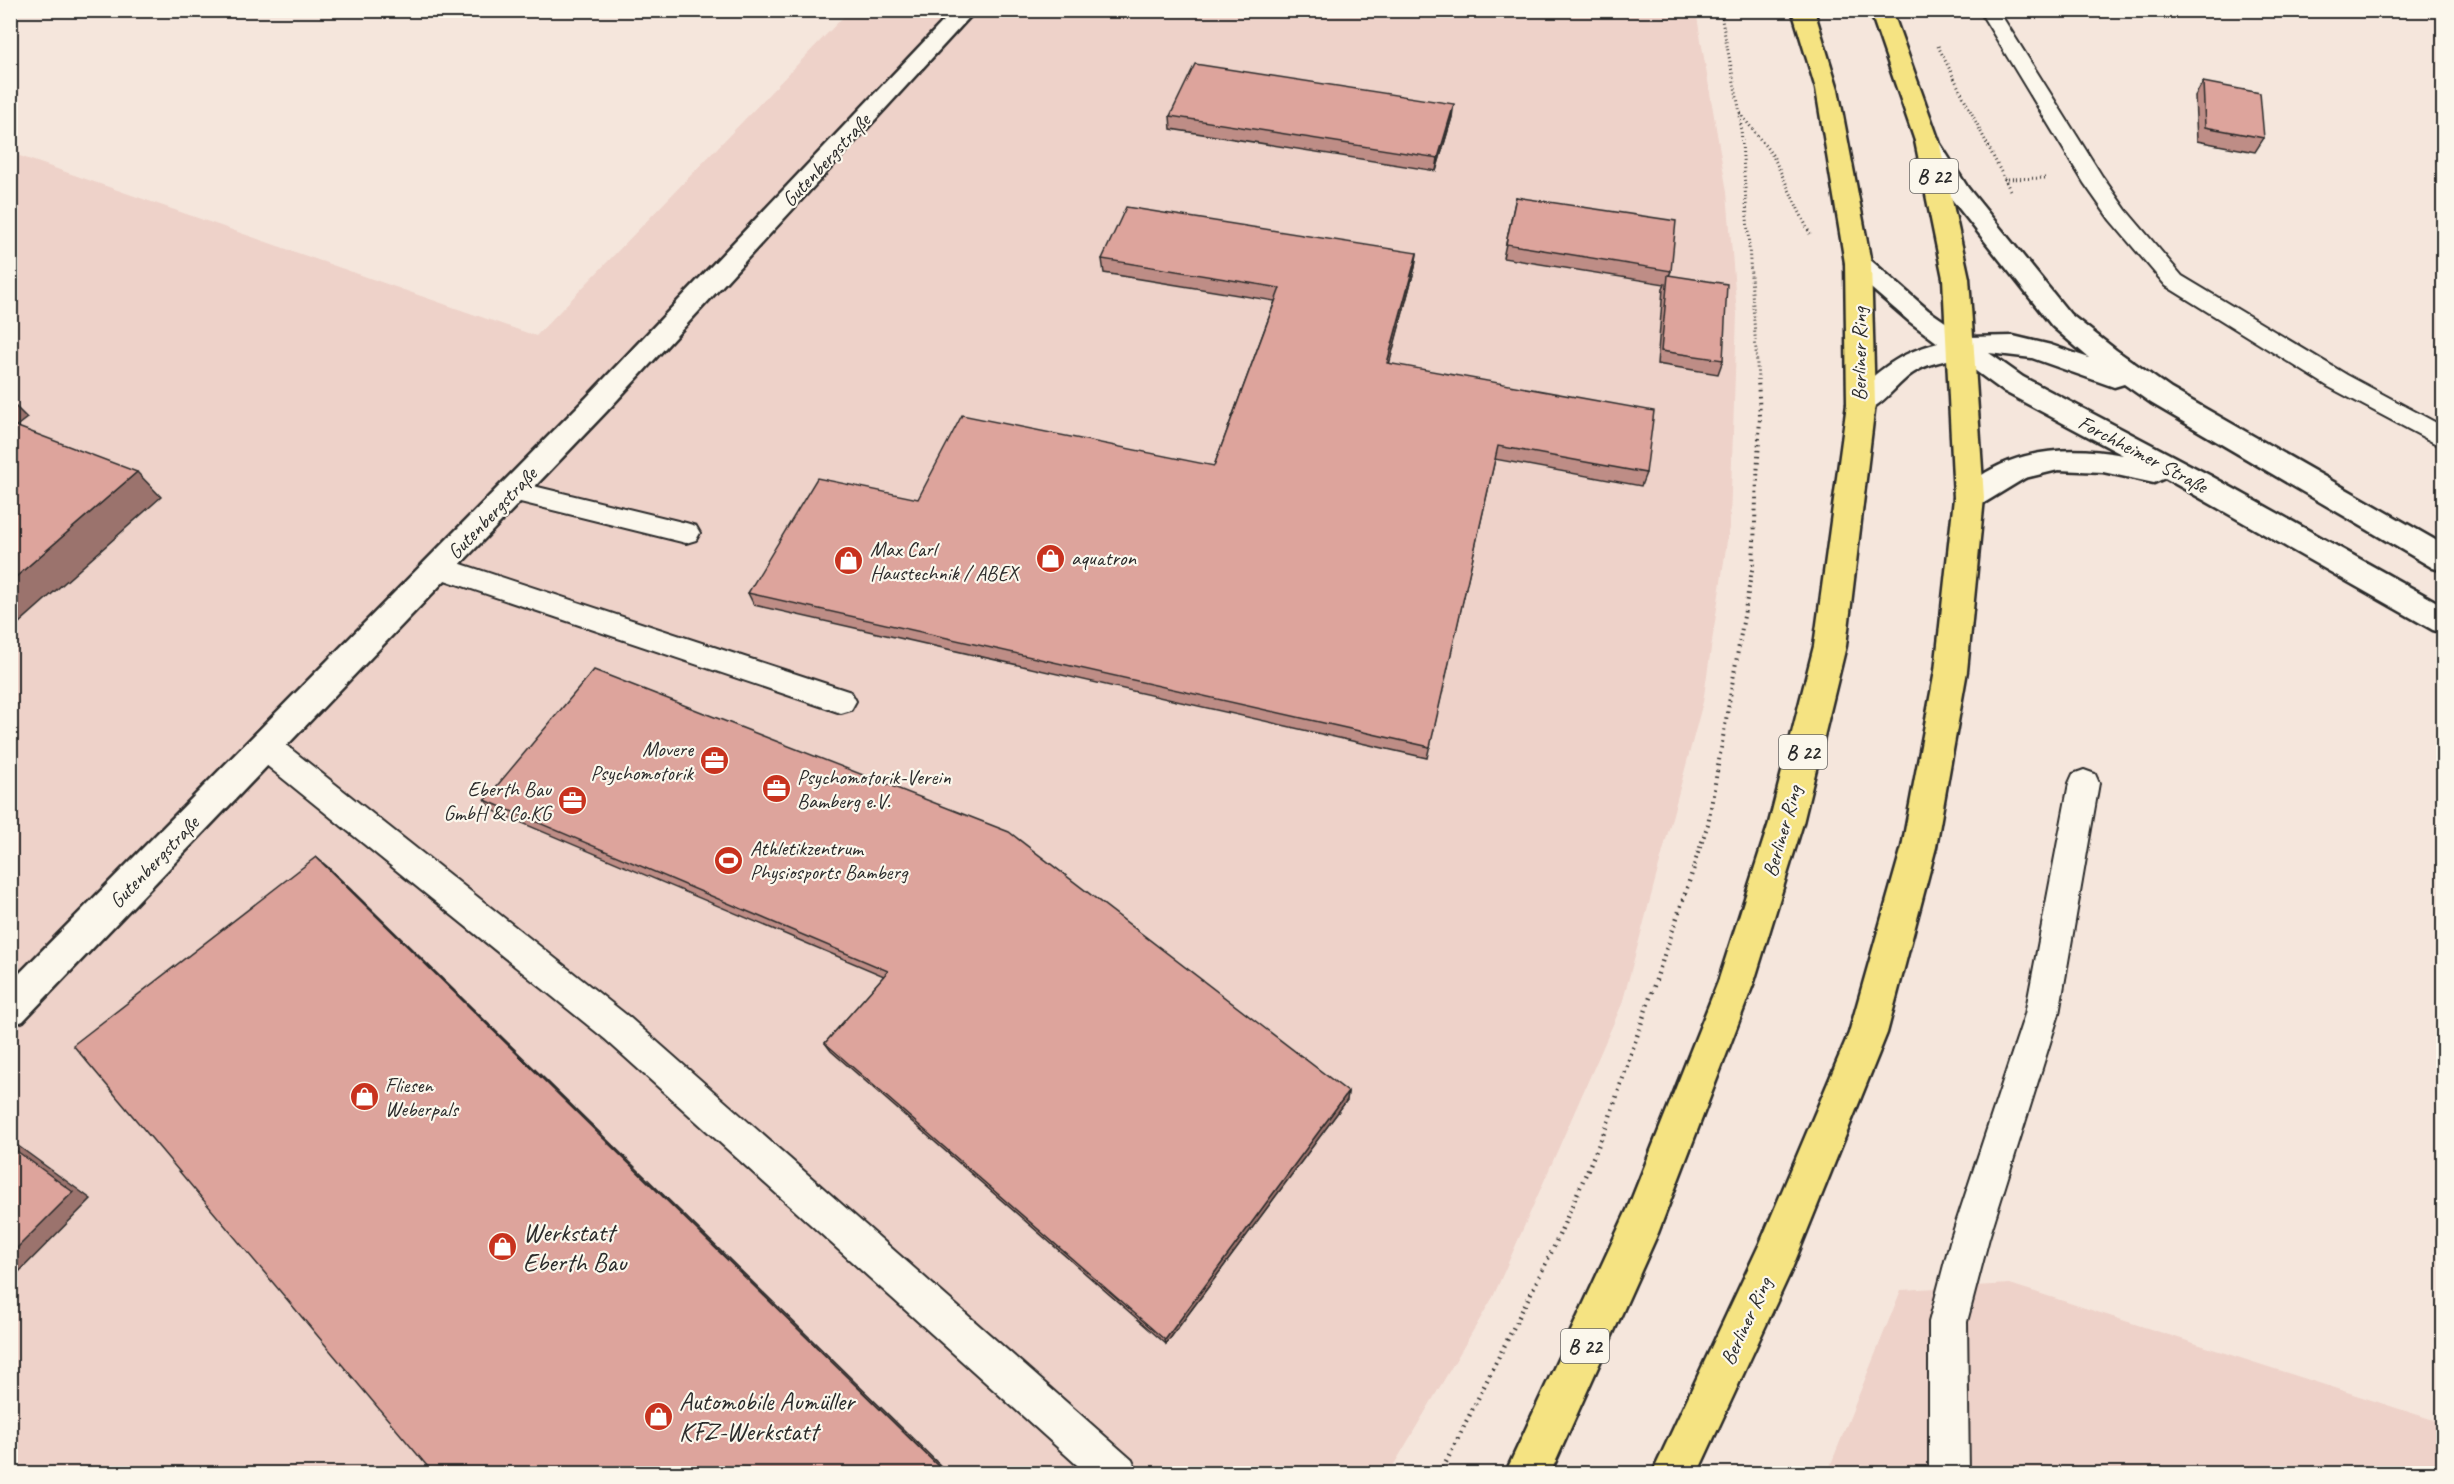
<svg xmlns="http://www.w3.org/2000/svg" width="2454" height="1484" font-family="Caveat,sans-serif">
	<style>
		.built { fill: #eed2c9 }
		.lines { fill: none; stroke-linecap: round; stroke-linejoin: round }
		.service-casing { stroke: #2b2b2b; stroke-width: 4 }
		.minor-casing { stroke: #2b2b2b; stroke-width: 5 }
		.tertiary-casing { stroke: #2b2b2b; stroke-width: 5 }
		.primary-casing { stroke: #2b2b2b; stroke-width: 5 }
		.path-far2 { stroke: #2b2b2b; stroke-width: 3; stroke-dasharray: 1 3; stroke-linecap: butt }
		.path-far1 { stroke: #2b2b2b; stroke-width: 4; stroke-dasharray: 1.5 4.5; stroke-linecap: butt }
		.path { stroke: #2b2b2b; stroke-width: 4.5; stroke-dasharray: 1.5 5; stroke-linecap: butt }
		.service { fill: #fbf7ec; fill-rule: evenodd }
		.minor { fill: #fbf7ec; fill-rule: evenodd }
		.tertiary { fill: #fbf7ec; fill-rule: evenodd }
		.primary { fill: #f5e382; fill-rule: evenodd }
		.wall { fill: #be8d86; stroke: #2b2b2b; stroke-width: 1.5 }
		.shaded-wall { fill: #9b736d; stroke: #2b2b2b; stroke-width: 1.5 }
		.building { fill: #dda49c; stroke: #2b2b2b; stroke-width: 1.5 }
		.labels { text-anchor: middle; stroke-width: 4.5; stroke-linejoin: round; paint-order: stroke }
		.shield { fill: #fbf7ec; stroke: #696865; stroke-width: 1.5 }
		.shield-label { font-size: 20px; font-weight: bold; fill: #2b2b2b }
		.street-label { font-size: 21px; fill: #2b2b2b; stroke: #fbf7ec }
		.poi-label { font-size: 21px; fill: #2b2b2b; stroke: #fbf7ec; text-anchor: start }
		.near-poi-label { font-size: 26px; fill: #2b2b2b; stroke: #fbf7ec; text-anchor: start }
	</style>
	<rect width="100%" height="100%" fill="#f5e6dc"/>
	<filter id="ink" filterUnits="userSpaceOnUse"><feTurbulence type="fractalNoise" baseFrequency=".0167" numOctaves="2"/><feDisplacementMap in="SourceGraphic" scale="12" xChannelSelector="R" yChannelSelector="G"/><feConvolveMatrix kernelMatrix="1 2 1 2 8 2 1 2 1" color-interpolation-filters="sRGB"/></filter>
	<g filter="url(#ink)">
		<!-- built -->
		<g class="built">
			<polygon points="849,11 1696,11 1727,192 1737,314 1730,521 1703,702 1622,1004 1493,1297 1389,1473 11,1473 11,153 536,336"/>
			<polygon points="2010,1284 2443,1423 2443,1473 1827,1474 1901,1290"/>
		</g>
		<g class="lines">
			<defs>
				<g id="service">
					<polygon points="1979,10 1998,10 2102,176 2126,210 2182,276 2347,375 2444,427 2444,448 2329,387 2166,286 2110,220 2084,183"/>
					<polygon points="513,481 686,523 696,526 700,533 696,540 686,543 504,498 500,491 504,484"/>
					<polygon points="440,557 851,692 856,701 851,710 841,713 430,575 426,568 430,561"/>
					<polygon points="266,734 277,738 629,1017 1132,1460 1138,1474 1087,1474 605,1039 255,756 251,747 255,738"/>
					<polygon points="2084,770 2095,774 2099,783 2059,1014 1989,1238 1967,1322 1969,1474 1929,1474 1929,1322 1951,1238 2025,1014 2069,783 2073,774"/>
				</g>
				<polygon id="minor" points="954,10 976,10 607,411 23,1021 10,1026 10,983 587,397"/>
				<path id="tertiary" d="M1927,134l8,2 33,52 102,126 46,36 55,39 273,156v26l-11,-3 -282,-165 -27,-19 -10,3 -82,-29 -43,-5 34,24 188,99 233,130v27l-11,-3 -268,-152 -11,5 -51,-11 -45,-2 -33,8 -46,28 -10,3 -10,-3 -5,-8c6,-10 15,-15 25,-21 43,-29 94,-31 144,-22l-120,-64 -45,-33c-16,3 -32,6 -45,15 -20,13 -37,45 -62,38l-4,-7 4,-7c29,-28 48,-44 87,-54l-28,-21 -61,-53 -4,-6 4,-6 9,-2 9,2 61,53 39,27 46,-1 38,9 38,13 -37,-32 -102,-129 -35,-56 4,-5z"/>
				<g id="primary">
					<polygon points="1792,10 1814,10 1838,89 1871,263 1875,404 1846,646 1803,823 1754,982 1658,1233 1550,1474 1505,1474 1628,1208 1718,982 1769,823 1814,646 1847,404 1845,263 1816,89"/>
					<polygon points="1870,10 1892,10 1939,141 1969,278 1984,498 1967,671 1936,847 1887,1033 1791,1271 1697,1474 1652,1474 1761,1241 1849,1033 1902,847 1935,671 1954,498 1943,278 1915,141"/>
				</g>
			</defs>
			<!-- service casing -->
			<use href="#service" class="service-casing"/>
			<!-- minor casing -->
			<use href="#minor" class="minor-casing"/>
			<!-- tertiary casing -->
			<use href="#tertiary" class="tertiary-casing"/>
			<!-- primary casing -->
			<use href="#primary" class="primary-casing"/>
			<!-- path-far2 -->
			<g class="path-far2">
				<polyline points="1720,10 1740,113 1758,380"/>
				<polyline points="1938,46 2011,192"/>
				<polyline points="1740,113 1773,156 1810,234"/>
				<polyline points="2004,179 2048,178"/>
			</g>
			<!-- path-far1 -->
			<polyline class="path-far1" points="1694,865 1708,824 1753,564 1760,416 1758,379"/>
			<!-- path -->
			<polyline class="path" points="1440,1474 1553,1249 1606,1128 1695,864"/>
			<!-- service -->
			<use href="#service" class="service"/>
			<!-- minor -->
			<use href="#minor" class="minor"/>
			<!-- tertiary -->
			<use href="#tertiary" class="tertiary"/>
			<!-- primary -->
			<use href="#primary" class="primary"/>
		</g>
		<!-- wall -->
		<g class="wall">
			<polygon points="1393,10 1428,10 1426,15"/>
			<polygon points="2203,82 2264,138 2255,152 2197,141 2195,96"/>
			<polygon points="1170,116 1452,117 1436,171 1171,129"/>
			<polygon points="1516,197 1671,271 1669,276 1723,360 1718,374 1657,364 1663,289 1665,284 1503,258"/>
			<polygon points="1417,253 1415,267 1389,363 1646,473 1641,486 1495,459 1427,758 754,605 748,593 918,499 1214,466 1275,301 1104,273 1102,259"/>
			<polygon points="485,800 1348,1092 1347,1100 1166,1344 831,1051 825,1043 884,976 494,811"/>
		</g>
		<!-- shaded-wall -->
		<g class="shaded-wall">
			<polygon points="1454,104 1452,117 1436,171 1438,158"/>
			<polygon points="1417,253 1415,267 1386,376 1387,363"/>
			<polygon points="10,401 27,418 10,431"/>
			<polygon points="137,472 161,497 10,631 10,582"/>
			<polygon points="316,857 329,868 948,1473 945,1473"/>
			<polygon points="1348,1092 1347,1100 1166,1344 1165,1340"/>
			<polygon points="10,1140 91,1199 10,1281"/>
		</g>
		<!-- building -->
		<g class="building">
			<polygon points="1195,64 1454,104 1438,158 1170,116"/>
			<polygon points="2203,82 2260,93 2264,138 2205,127"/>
			<polygon points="1516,197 1676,221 1671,271 1506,244"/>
			<polygon points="1126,207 1417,253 1387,363 1654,411 1646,473 1498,446 1430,747 748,593 817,478 918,499 962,415 1214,466 1280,288 1102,259"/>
			<polygon points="1668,275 1727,284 1723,360 1661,351"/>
			<polygon points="10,424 137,472 10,582"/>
			<polygon points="594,670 1009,832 1348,1092 1165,1340 825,1043 888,971 485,800"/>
			<polygon points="316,857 945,1473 433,1473 73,1045"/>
			<polygon points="10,1146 73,1192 10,1255"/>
		</g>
	</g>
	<!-- icons -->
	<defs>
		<symbol id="shop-disc" viewBox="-11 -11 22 22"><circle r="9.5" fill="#c8321e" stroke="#fbf7ec"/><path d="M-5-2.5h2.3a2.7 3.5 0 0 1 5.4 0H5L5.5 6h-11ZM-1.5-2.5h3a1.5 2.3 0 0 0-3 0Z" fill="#fff"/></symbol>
		<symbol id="office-disc" viewBox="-11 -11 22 22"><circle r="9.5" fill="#c8321e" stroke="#fbf7ec"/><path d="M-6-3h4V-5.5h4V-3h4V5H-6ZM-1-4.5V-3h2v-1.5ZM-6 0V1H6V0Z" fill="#fff"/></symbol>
		<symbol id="stadium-disc" viewBox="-11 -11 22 22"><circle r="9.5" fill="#c8321e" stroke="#fbf7ec"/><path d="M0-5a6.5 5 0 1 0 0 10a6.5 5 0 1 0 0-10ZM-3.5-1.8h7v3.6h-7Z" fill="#fff"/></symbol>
	</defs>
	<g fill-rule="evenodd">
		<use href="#shop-disc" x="1034" y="542" width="33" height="33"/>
		<use href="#shop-disc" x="832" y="544" width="33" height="33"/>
		<use href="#office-disc" x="698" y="744" width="33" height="33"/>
		<use href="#office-disc" x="760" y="772" width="33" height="33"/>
		<use href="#office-disc" x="556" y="784" width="33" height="33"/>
		<use href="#stadium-disc" x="712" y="844" width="33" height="33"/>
		<use href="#shop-disc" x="348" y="1080" width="33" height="33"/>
		<use href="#shop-disc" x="486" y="1230" width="33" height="33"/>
		<use href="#shop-disc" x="642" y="1400" width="33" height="33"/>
	</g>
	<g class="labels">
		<!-- shield labels -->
		<g class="shield">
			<rect x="1910" y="159" width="48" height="34" rx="4.5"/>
			<rect x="1779" y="735" width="48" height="34" rx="4.5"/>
			<rect x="1561" y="1329" width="48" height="34" rx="4.5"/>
		</g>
		<g class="shield-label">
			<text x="1934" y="183">B 22</text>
			<text x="1803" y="759">B 22</text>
			<text x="1585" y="1353">B 22</text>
		</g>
		<!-- street labels -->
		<g class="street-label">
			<text transform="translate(826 160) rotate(-47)" y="7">Gutenbergstraße</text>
			<text transform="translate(1859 354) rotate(-90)" y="7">Berliner Ring</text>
			<text transform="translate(2143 454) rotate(28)" y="7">Forchheimer Straße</text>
			<text transform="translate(492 513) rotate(-46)" y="7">Gutenbergstraße</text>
			<text transform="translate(1782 831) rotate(-74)" y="7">Berliner Ring</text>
			<text transform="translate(154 862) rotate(-46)" y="7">Gutenbergstraße</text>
			<text transform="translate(1746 1321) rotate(-65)" y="7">Berliner Ring</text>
		</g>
		<!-- poi labels -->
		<g class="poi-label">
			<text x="870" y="556">Max Carl<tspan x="870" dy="24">Haustechnik / ABEX</tspan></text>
			<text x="1071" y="565">aquatron</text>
			<text x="693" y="756" text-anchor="end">Movere<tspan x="693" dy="24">Psychomotorik</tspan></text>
			<text x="797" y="784">Psychomotorik-Verein<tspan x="797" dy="24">Bamberg e.V.</tspan></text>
			<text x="551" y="796" text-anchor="end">Eberth Bau<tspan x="551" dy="24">GmbH &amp; Co.KG</tspan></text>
			<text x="750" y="855">Athletikzentrum<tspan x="750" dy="24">Physiosports Bamberg</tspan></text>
			<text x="385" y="1092">Fliesen<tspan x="385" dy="24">Weberpals</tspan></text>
		</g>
		<!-- near-poi labels -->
		<g class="near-poi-label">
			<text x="523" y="1241">Werkstatt<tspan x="523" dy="30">Eberth Bau</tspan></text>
			<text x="679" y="1410">Automobile Aumüller<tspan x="679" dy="30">KFZ-Werkstatt</tspan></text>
		</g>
	</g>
	<!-- margin -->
	<rect width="2454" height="1484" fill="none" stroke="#fbf7ec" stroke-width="36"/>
	<rect x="18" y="18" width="2418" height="1448" fill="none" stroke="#2b2b2b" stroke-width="2" filter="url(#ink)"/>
</svg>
